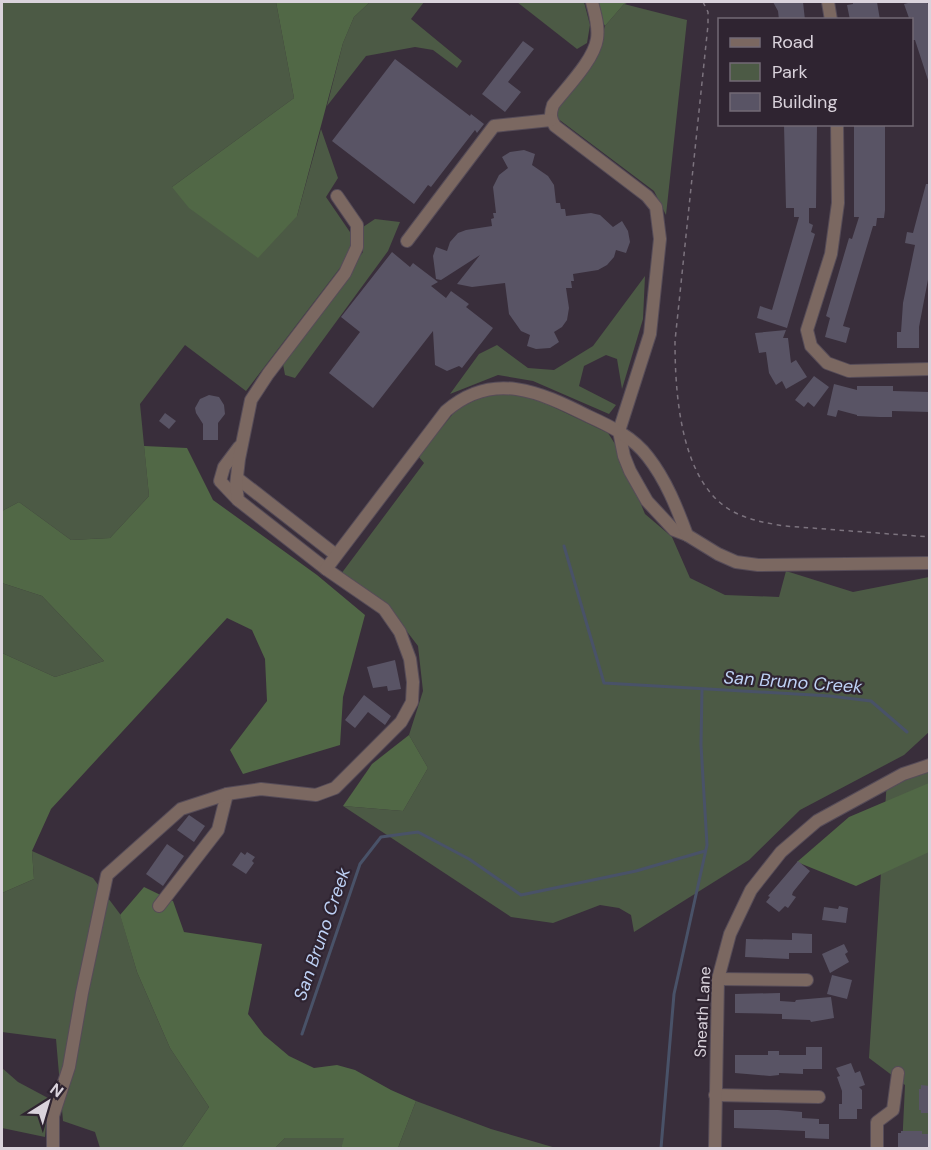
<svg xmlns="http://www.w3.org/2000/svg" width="931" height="1150" font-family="'DM Sans',sans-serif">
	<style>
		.green { fill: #4c5a45 }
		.forest { fill: #516846 }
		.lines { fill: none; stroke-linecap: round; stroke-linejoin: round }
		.stream { stroke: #495268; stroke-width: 3 }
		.building { fill: #595465 }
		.minor-casing { stroke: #564c58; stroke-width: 14 }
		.path { stroke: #7c737e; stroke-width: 1.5; stroke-dasharray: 4.5 4.5; stroke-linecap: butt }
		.minor { stroke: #7b6861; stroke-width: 12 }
		.labels { text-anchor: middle; stroke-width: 4.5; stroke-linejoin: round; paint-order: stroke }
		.street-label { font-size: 16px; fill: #dad3dc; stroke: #2f2431 }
		.water-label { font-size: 18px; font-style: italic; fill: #bed1f5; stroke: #2f2431 }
	</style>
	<rect width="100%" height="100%" fill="#392e3b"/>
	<!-- green -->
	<g class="green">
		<polygon points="2,2 276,2 294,98 172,187 297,216 321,129 338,178 326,197 352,235 349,256 246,391 185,345 140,404 149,496 110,538 71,540 19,502 2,511"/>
		<polygon points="370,2 424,2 411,19 462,61 457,68 433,50 415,47 366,56 327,106 343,43 354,17"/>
		<polygon points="517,2 584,2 590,25 587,43 577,49"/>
		<polygon points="624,4 687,20 666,215 654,191 557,118 556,108 598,47 605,26"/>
		<polygon points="375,219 400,222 388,251 295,378 285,375 283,364 363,252 363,227"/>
		<polygon points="645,276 643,319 622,389 617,359 606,355 584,366 579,386 616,405 609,414 533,381 498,375 450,394 479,354 497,345 528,368 554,370 593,346"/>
		<polygon points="488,394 528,395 608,433 617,447 645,514 672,537 690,578 725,595 779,597 786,571 853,592 929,577 929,732 904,755 800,810 749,860 634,932 631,915 619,908 600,905 553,923 511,917 343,806 403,811 428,768 409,735 423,691 418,646 389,608 341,574 424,463 418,456 457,409"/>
		<polygon points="2,583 42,596 104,661 55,677 2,653"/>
		<polygon points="929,765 929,1148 902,1148 905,1085 869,1058 887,779"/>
		<polygon points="32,851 93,878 120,914 137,972 170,1048 209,1107 181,1148 100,1148 95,1132 63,1121 56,1039 2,1032 2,893 34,879"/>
		<polygon points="2,1068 18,1082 48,1098 45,1137 2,1128"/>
		<polygon points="416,1101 491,1129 556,1148 398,1148"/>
		<polygon points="285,1138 345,1138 341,1148 275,1148"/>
	</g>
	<!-- forest -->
	<g class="forest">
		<polygon points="276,2 370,2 354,17 343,43 297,216 258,258 189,208 172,187 294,98"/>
		<polygon points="592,2 630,2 624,4 605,26"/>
		<polygon points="144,446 187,448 213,500 317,575 365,615 343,697 340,745 243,774 230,750 267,701 265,659 252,630 227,618 51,809 32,851 34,879 2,893 2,653 55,677 104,661 42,596 2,583 2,511 19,502 71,540 110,538 149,496"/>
		<polygon points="409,735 428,768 403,811 343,806 372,764"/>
		<polygon points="929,783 929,852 856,886 797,862 849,817"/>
		<polygon points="144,887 173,901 184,932 262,944 248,1014 264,1035 289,1056 314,1068 337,1065 355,1070 391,1090 416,1101 398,1148 341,1148 344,1138 285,1138 275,1148 181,1148 209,1107 170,1048 137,972 120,915"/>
	</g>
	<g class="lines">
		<!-- stream -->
		<g class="stream">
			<polyline points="564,546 604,683 830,696 871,701 907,732"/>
			<polyline points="302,1034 360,864 381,837 418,832 469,859 521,895 636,871 705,851"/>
			<polyline points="661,1148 674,994 707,845 701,745 702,689"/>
		</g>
	</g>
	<!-- building -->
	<g class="building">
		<polygon points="773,2 803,2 805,20 779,20 778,11"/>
		<polygon points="853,2 877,2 880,20 850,20 847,5 853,4"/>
		<polygon points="912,2 927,2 930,9 930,80 928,80 915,40 913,40 912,17 909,18 904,4"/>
		<polygon points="523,41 534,49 508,82 521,92 505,112 482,94"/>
		<polygon points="395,59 470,116 471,114 484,124 477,133 475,130 431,187 428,185 414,204 332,141"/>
		<polygon points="854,124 885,124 885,210 884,218 877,218 876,226 873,226 843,326 850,328 846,343 825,337 830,318 826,316 849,238 852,239 859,217 854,217"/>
		<polygon points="784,125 817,126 816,208 809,208 809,223 813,225 811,232 815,234 787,328 757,318 760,306 772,310 799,217 794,217 794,208 786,208"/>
		<polygon points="524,150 535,154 532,165 548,176 554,185 556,203 560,203 561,209 565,209 566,216 591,213 600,215 613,227 622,221 628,231 630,242 626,253 616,250 614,257 607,265 598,270 573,274 574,281 571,281 572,288 566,288 569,308 567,320 562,327 554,332 559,342 550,348 536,349 527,346 530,335 521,331 509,314 505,283 472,287 457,284 480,255 441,280 436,279 433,256 436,247 447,251 450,242 458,233 466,230 492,226 491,219 494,218 493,213 496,213 493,187 499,175 508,168 502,157 510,152"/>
		<polygon points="926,184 930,184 930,269 919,327 919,348 897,348 897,332 901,332 903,303 915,245 905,243 907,232 913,233"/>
		<polygon points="392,252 410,267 413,263 438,282 431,286 446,298 451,291 469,304 466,307 493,328 462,368 459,366 447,371 435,365 433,331 373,408 329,373 360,332 341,317"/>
		<polygon points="786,330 783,338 788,338 791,363 796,360 807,377 786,389 782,381 776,385 769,373 766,352 759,353 755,333"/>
		<polygon points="814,376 829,387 814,407 808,402 804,407 795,400"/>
		<polygon points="834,384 857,390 857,386 893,386 893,391 930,392 930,412 892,411 892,417 880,417 857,416 857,415 838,410 836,417 827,415"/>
		<polygon points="209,395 219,397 224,405 225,414 218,423 218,440 203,440 203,424 196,413 195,408 200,399"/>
		<polygon points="165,413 176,421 169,429 159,421"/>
		<polygon points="395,660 401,689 388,691 387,686 373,688 367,667"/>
		<polygon points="364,695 391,716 385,725 368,712 355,728 345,720"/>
		<polygon points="189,815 205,826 194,842 177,830"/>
		<polygon points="167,844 184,856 163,886 146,874"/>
		<polygon points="241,852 245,855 247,852 255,857 252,861 254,863 246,874 232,865"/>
		<polygon points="798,861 810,871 793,892 792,895 796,897 788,908 785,906 779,912 766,902 770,897 768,896"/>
		<polygon points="839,906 848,908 846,923 822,920 824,907 838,909"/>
		<polygon points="792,933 812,934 812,953 789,953 789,959 745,957 746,939 792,940"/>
		<polygon points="844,944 848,952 845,954 849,962 830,973 822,954"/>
		<polygon points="832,975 852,980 847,999 827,994"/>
		<polygon points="780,993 780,1001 795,1002 796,1000 831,997 834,1018 811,1022 810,1020 782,1019 782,1014 735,1013 735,994"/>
		<polygon points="806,1047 822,1047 822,1069 803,1069 803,1074 779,1073 779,1075 770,1076 735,1073 735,1055 768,1055 768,1051 779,1051 779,1055 806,1055"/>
		<polygon points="851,1063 855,1073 860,1071 865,1085 859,1087 862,1090 862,1109 857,1109 857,1119 839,1119 839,1104 842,1104 842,1091 837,1077 840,1076 836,1068"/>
		<polygon points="921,1085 930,1086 930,1113 921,1113 921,1110 919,1110 919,1089 921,1089"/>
		<polygon points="734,1110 778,1110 802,1112 802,1118 819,1119 819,1124 829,1124 829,1139 805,1138 805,1131 734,1128"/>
		<polygon points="901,1131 922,1131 922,1134 930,1134 930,1149 898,1149 898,1133 901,1133"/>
	</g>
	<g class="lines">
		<defs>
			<g id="minor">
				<path d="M592,2c3,12 7,24 5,37 -3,21 -31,49 -44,66 -3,9 -3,13 2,21l92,70 9,11 4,32 -10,95 -31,97 5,25 6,15 17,30 27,29 13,5 31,19 18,8 22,3 172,-2"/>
				<polyline points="828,2 831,20"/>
				<polyline points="837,124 838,203 831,254 807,330 811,346 827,363 849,371 930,369"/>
				<polyline points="407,241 494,126 551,120"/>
				<polyline points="237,478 336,555"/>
				<polyline points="238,500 220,481 224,467 239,447"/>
				<polyline points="326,569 238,500 236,485 239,459 251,400 268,374 345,273 357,247 357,225 337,196"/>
				<polyline points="159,906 218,830 227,794"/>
				<polyline points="718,979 807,980"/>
				<polyline points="715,1095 819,1097"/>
				<path d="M53,1148v-32l16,-49 13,-74 25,-118 74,-66 46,-15 34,-5 55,6 19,-7 66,-66 11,-20 1,-20 -3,-23 -10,-27 -16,-23 -58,-40 120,-158c47,-41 94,-19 142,5 22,10 45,21 60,41 18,23 29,51 39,78"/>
				<polyline points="715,1148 718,979 730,934 751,890 781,852 817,821 903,774 930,765"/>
				<polyline points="877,1148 877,1122 893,1110 898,1073"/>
			</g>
		</defs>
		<!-- minor casing -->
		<use href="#minor" class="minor-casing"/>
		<!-- path -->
		<path class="path" d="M703,2l5,10v13l-33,316c0,52 5,141 57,170 16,9 34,12 53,15l145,11"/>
		<!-- minor -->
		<use href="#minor" class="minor"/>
	</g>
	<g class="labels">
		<!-- street labels -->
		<g class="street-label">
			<text transform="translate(702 1012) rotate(-87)" y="6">Sneath Lane</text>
		</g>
		<!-- water labels -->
		<g class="water-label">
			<text transform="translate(793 682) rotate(4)" y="6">San Bruno Creek</text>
			<text transform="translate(322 934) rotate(-71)" y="6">San Bruno Creek</text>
		</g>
	</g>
	<!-- border -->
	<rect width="931" height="1150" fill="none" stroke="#dad3dc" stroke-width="6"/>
	<!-- legend -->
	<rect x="718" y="18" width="195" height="108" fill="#2f2431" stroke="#736a75" stroke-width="1.5"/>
	<rect x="730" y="38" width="30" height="9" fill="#7b6861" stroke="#736a75" stroke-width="1.5"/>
	<text x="772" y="48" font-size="18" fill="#dad3dc">Road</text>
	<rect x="730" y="63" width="30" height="18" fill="#4c5a45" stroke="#736a75" stroke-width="1.5"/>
	<text x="772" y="78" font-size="18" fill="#dad3dc">Park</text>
	<rect x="730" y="93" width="30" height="18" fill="#595465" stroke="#736a75" stroke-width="1.5"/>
	<text x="772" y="108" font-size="18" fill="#dad3dc">Building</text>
	<!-- north arrow -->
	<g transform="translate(48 1102) rotate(37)" stroke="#2f2431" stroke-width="4.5" paint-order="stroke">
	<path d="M0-4.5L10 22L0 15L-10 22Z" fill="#dad3dc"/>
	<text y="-9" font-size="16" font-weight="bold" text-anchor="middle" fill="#dad3dc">N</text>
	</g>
</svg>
